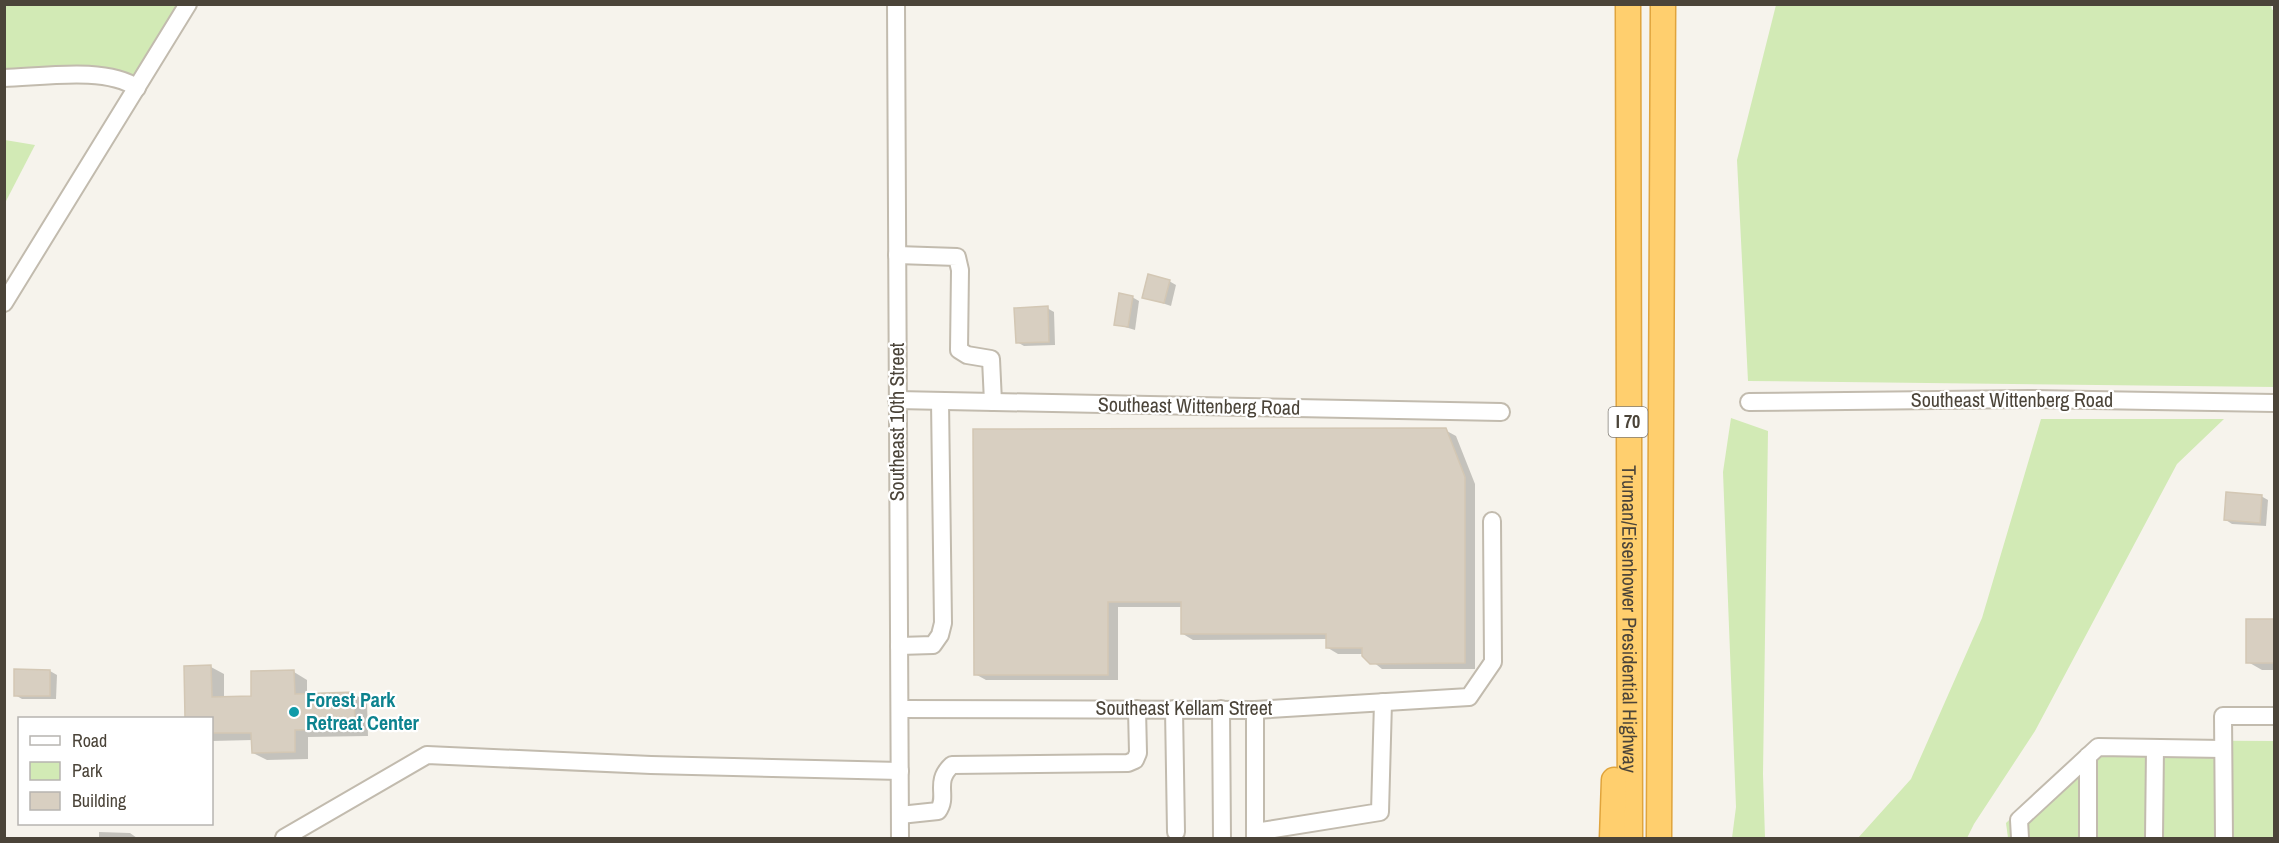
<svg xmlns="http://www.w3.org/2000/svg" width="2279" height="843" font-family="'Archivo Narrow',sans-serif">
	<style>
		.green { fill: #d2eab5 }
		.shadow { fill: #0003 }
		.building { fill: #d8cfc1; stroke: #d3c7b4; stroke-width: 1.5 }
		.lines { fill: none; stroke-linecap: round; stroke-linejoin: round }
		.minor-casing { stroke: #c2bbae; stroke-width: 20 }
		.highway-casing { stroke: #e0a43c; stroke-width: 27 }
		.minor { stroke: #fff; stroke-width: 16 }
		.highway { stroke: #ffcf6e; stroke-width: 24 }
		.culture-dot { fill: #0f9aa8; stroke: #fff; stroke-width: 2 }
		.labels { text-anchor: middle; stroke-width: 4.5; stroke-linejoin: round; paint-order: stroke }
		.shield { fill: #fff; stroke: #817c74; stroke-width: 1.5 }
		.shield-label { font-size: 18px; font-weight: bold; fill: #4b4439 }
		.street-label { font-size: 20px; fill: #4b4439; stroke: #fff }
		.culture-label { font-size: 20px; font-weight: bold; fill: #0d838f; stroke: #fff; text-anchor: start }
	</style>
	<rect width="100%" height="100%" fill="#f6f3ec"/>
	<!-- green -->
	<g class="green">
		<polygon points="4,5 188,5 137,88 129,82 5,78"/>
		<polygon points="1776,5 2271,5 2272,10 2274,9 2274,387 1748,381 1737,160"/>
		<polygon points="5,140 35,145 5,203 4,141"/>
		<polygon points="1731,418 1768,431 1763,774 1765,838 1732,838 1736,807 1723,472"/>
		<polygon points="2041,419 2224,419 2177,464 2035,731 1974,824 1967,838 1858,838 1911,779 1982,618"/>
		<polygon points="2092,740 2274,741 2274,838 2008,838 2006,823"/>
	</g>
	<!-- shadow -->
	<g class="shadow">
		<polygon points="1169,281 1176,285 1171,306 1144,297"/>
		<polygon points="1132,297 1139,301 1135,330 1115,324"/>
		<polygon points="1047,308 1054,312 1055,345 1024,346 1017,342"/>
		<polygon points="975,430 1445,430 1456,436 1475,484 1475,669 1382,669 1363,654 1338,654 1328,648 1328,639 1193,640 1183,634 1183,607 1118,607 1118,680 986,680 975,674"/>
		<polygon points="2261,496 2268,500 2266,526 2232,524 2226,520"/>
		<polygon points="2274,620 2274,670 2262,670 2248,662 2247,621"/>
		<polygon points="186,667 211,667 224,674 224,698 253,697 294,672 307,680 307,695 353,694 367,701 368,736 308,737 308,759 267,760 253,753 253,740 212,741 212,718 187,718"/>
		<polygon points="50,671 57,675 56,699 22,699 15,695"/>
		<polygon points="99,832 130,833 137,838 99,838"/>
	</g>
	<!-- building -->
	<g class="building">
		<polygon points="1148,274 1170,280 1164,303 1142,298"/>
		<polygon points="1119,293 1133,296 1128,327 1114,325"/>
		<polygon points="1048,306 1049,342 1016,343 1014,308"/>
		<polygon points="1446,428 1465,477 1465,663 1370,664 1362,656 1362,648 1326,648 1326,634 1181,634 1181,602 1108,602 1108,675 974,675 973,429"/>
		<polygon points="2226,492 2262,495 2260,523 2224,520"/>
		<rect x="2246" y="619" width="28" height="44"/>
		<polygon points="211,665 212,697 251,696 251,671 294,670 295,694 354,692 355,729 295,730 295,752 252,753 251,733 212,733 212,718 185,718 184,666"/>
		<polygon points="14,669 50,670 50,696 14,696"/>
	</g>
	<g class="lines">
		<defs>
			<g id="minor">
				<polyline points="896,4 900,838"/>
				<path d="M4,78c37,-1 103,-12 133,10"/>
				<polyline points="897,255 957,257 960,270 959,350 967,355 991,359 993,402"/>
				<polyline points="4,303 188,4"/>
				<polyline points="897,400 1501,412"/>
				<polyline points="1749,402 2029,399 2274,403"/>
				<polyline points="899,646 933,645 940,635 943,623 940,401"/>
				<polyline points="900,709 1255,710 1469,697 1493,662 1492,521"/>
				<polyline points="1174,709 1176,832"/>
				<polyline points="1221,709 1222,838"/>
				<polyline points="1255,710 1255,838"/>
				<path d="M900,815l38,-4c11,-15 -5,-29 14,-46l176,-2 7,-3 3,-7 -1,-44"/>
				<polyline points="1255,832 1380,812 1383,702"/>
				<polyline points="284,838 427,755 651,765 900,771"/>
				<polyline points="2020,838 2019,820 2098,747 2223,749"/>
				<polyline points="2088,838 2088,756"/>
				<polyline points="2154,838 2155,748"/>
				<polyline points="2224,838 2223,716 2274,716"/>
			</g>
			<g id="highway">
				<path id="s1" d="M1628,4l2,834"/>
				<polyline points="1612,838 1614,780"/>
				<polyline points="1659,838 1663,4"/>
			</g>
		</defs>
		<!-- minor casing -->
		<use href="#minor" class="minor-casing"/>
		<!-- highway casing -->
		<use href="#highway" class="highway-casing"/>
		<!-- minor -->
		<use href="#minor" class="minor"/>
		<!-- highway -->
		<use href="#highway" class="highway"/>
	</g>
	<!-- markers -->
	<circle class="culture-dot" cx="294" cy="712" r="6"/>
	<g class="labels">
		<!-- shield labels -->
		<rect class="shield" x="1608.5" y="407" width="39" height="30" rx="4.5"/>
		<g class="shield-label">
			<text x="1628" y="428">I 70</text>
		</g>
		<!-- street labels -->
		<g class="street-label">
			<text x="2012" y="407">Southeast Wittenberg Road</text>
			<text transform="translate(1199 406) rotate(1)" y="7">Southeast Wittenberg Road</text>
			<text transform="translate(897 422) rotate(-90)" y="7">Southeast 10th Street</text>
			<text dy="7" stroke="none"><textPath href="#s1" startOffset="615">Truman/Eisenhower Presidential Highway</textPath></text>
			<text x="1184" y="715">Southeast Kellam Street</text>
		</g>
		<!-- culture labels -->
		<g class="culture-label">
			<text x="306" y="707">Forest Park<tspan x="306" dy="23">Retreat Center</tspan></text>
		</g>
	</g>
	<!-- border -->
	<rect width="2279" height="843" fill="none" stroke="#4b4439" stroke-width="12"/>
	<!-- legend -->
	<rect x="18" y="717" width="195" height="108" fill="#ffffff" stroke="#b7b4b0" stroke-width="1.5"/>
	<rect x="30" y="736" width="30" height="9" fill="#ffffff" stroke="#b7b4b0" stroke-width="1.5"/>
	<text x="72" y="747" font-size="18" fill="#4b4439">Road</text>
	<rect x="30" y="762" width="30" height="18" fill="#d2eab5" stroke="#b7b4b0" stroke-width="1.5"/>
	<text x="72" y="777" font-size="18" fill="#4b4439">Park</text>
	<rect x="30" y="792" width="30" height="18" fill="#d8cfc1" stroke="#b7b4b0" stroke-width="1.5"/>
	<text x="72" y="807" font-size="18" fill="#4b4439">Building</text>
</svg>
